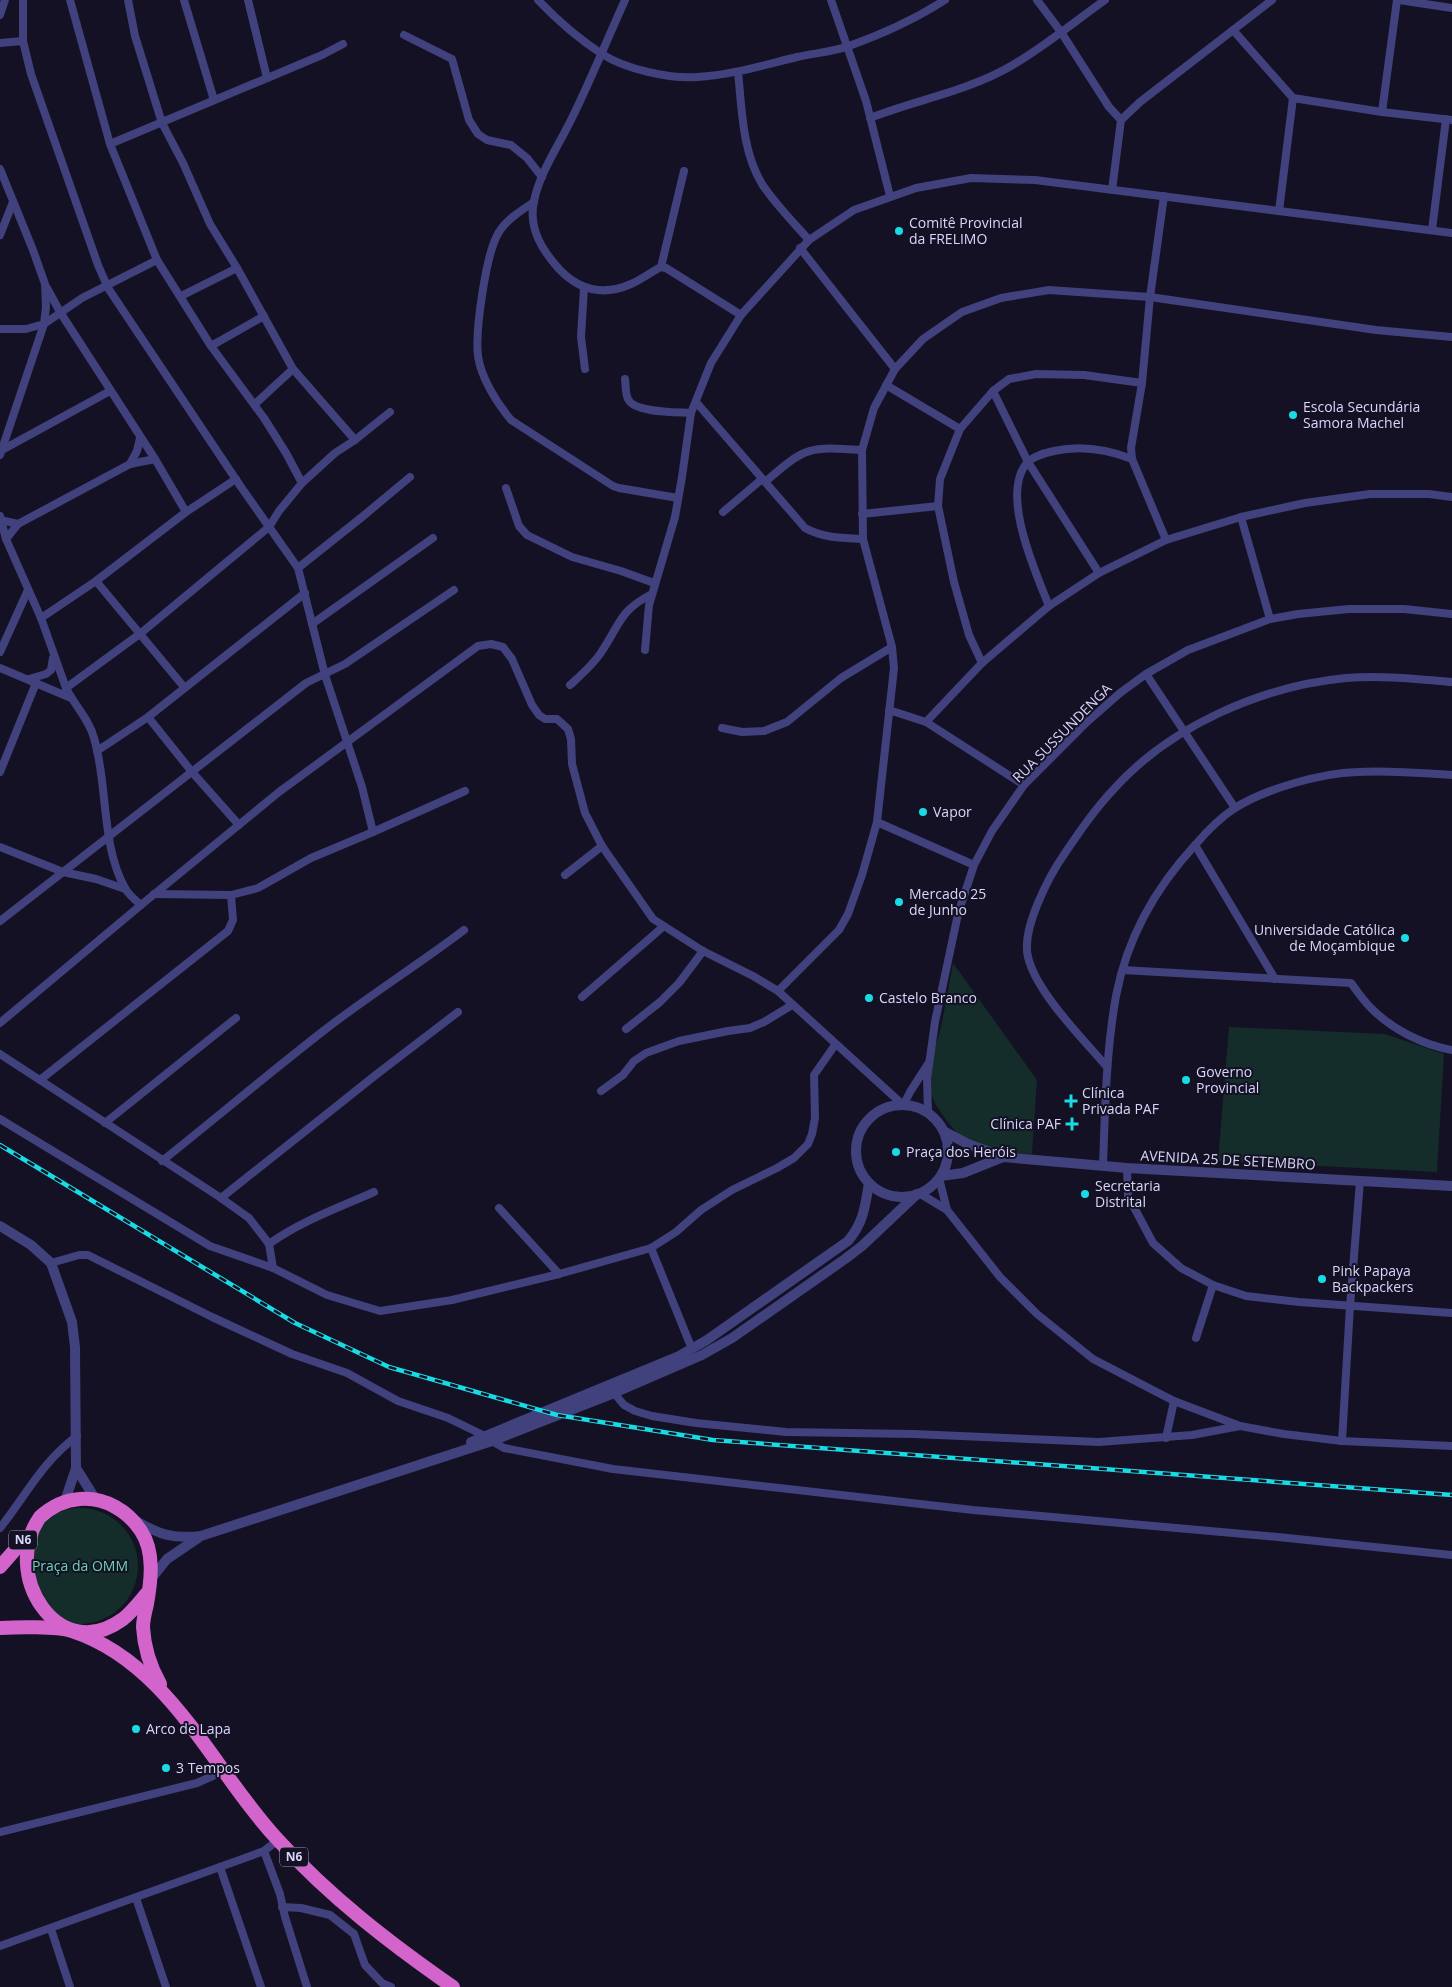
<svg xmlns="http://www.w3.org/2000/svg" width="1452" height="1987" font-family="'Open Sans',sans-serif">
	<style>
		.green { fill: #142c2a }
		.lines { fill: none; stroke-linecap: round; stroke-linejoin: round }
		.minor { stroke: #40417d; stroke-width: 8 }
		.tertiary { stroke: #40417d; stroke-width: 10 }
		.trunk { stroke: #d264cc; stroke-width: 14 }
		.rail-casing { stroke: #18dbe5; stroke-width: 4.5 }
		.rail { stroke: #131123; stroke-width: 2.5; stroke-dasharray: 8; stroke-linecap: butt }
		.poi-dot { fill: #18dbe5; stroke: #131123; stroke-width: 2 }
		.labels { text-anchor: middle; stroke-width: 4; stroke-linejoin: round; paint-order: stroke }
		.shield { fill: #131123; stroke: #9e9bba; stroke-width: 1 }
		.shield-label { font-size: 12px; font-weight: bold; fill: #d9d6fb }
		.poi-label { font-size: 14px; fill: #d9d6fb; stroke: #131123; text-anchor: start }
		.street-label { font-size: 14px; fill: #d9d6fb; stroke: #131123 }
		.park-label { font-size: 14px; fill: #6ad3b4; stroke: #131123 }
	</style>
	<rect width="100%" height="100%" fill="#131123"/>
	<!-- green -->
	<g class="green">
		<path d="M953,963l84,117 -5,74c-44,-3 -67,-3 -92,-43 -5,-7 -11,-19 -11,-28 -1,-17 6,-36 11,-52 5,-23 9,-45 13,-68z"/>
		<polygon points="1229,1027 1385,1034 1444,1054 1437,1172 1218,1161"/>
		<circle cx="80" cy="1566" r="58"/>
	</g>
	<g class="lines">
		<!-- minor -->
		<g class="minor">
			<polyline points="23,0 23,41 31,74 98,265 108,288 241,487 298,568 325,675 362,787 373,832 311,858 258,888 231,895 154,894"/>
			<polyline points="128,0 135,36 162,123 183,163 210,224 237,268 293,369 355,440"/>
			<polyline points="184,0 214,100"/>
			<polyline points="248,0 267,78"/>
			<path d="M538,0c19,20 41,39 64,54 23,15 67,25 95,23 34,-2 67,-12 100,-20 17,-4 36,-5 52,-11 31,-11 68,-28 96,-46"/>
			<path d="M625,0c-18,40 -34,79 -53,118 -13,27 -32,54 -38,83 -6,27 8,49 25,68 21,22 45,27 72,15 11,-5 20,-12 30,-17l5,1 75,47"/>
			<polyline points="831,0 866,101 890,196"/>
			<polyline points="1037,0 1061,32 1109,107 1121,120"/>
			<polyline points="1399,0 1452,8"/>
			<polyline points="0,15 5,0"/>
			<polyline points="1233,30 1293,98 1279,211"/>
			<polyline points="404,35 452,59 469,120 478,134 487,140 511,145 527,158 542,177"/>
			<polyline points="0,43 23,41"/>
			<path d="M738,72c4,37 4,79 24,112 13,20 31,38 47,56"/>
			<polyline points="1293,98 1382,112 1452,120"/>
			<polyline points="1382,112 1397,0"/>
			<path d="M870,118c46,-18 98,-27 141,-52 33,-19 63,-44 94,-66"/>
			<polyline points="110,144 322,55 343,44"/>
			<polyline points="0,169 33,250 45,284 46,307 44,324 0,455"/>
			<polyline points="1112,190 1121,120 1140,102 1272,0"/>
			<polyline points="1164,196 1150,297 1142,383 1131,448 1132,459 1166,540"/>
			<path d="M534,202c-12,8 -27,17 -35,30 -13,20 -24,99 -21,124 3,22 19,47 33,64l102,66 6,2 59,10"/>
			<polyline points="1432,230 1446,119"/>
			<polyline points="0,235 13,202"/>
			<polyline points="800,248 895,369"/>
			<polyline points="661,267 684,171"/>
			<polyline points="47,288 60,312 155,459"/>
			<polyline points="584,288 581,337 585,369"/>
			<polyline points="181,296 237,268"/>
			<polyline points="0,329 26,329 44,324 82,298 157,260"/>
			<polyline points="211,346 264,316"/>
			<path d="M625,379c1,6 0,14 3,20 6,14 49,13 63,14"/>
			<polyline points="886,385 960,429"/>
			<polyline points="993,391 1028,462 1099,573"/>
			<path d="M696,402l109,126c18,10 38,10 58,11"/>
			<polyline points="255,404 293,369"/>
			<polyline points="2,450 110,391"/>
			<polyline points="130,464 137,451 140,438"/>
			<path d="M765,482c40,-35 44,-36 97,-32"/>
			<polyline points="302,483 335,453 355,440 390,412"/>
			<polyline points="506,488 519,526 527,535 572,557 621,571 654,583"/>
			<polyline points="186,512 236,479"/>
			<polyline points="723,512 762,479"/>
			<polyline points="862,514 938,506"/>
			<path d="M0,516l6,23 35,79 25,70c9,18 23,31 28,50 14,46 7,108 31,150 3,6 10,12 16,17"/>
			<polyline points="1241,517 1270,619"/>
			<polyline points="0,520 18,524 130,464 155,459 186,512 96,581 41,618"/>
			<polyline points="6,539 18,524"/>
			<polyline points="298,568 362,517 410,477"/>
			<polyline points="96,581 184,687"/>
			<path d="M1049,606c-13,-33 -51,-116 -20,-145 7,-6 16,-8 25,-10 27,-6 52,-2 78,8"/>
			<polyline points="312,624 433,538"/>
			<polyline points="645,650 649,605 675,517 682,477 691,413 711,363 741,315 809,240 854,210 916,188 971,178 1035,180 1452,233"/>
			<polyline points="0,652 28,590"/>
			<polyline points="982,663 969,635 954,582 938,506 940,479 960,429 993,391 1009,379 1036,374 1084,375 1142,383"/>
			<polyline points="0,668 71,698"/>
			<polyline points="1146,674 1235,808"/>
			<polyline points="29,679 46,674 51,670 53,658"/>
			<path d="M570,685c11,-10 24,-21 32,-34 18,-27 18,-41 50,-57"/>
			<polyline points="66,688 141,633 269,527 279,511 302,483 286,453 264,418 211,346 157,260 110,144 70,0"/>
			<polyline points="889,710 926,722 1024,785"/>
			<polyline points="148,717 192,772 239,825"/>
			<polyline points="926,722 982,663 1049,606 1099,573 1166,540 1241,517 1305,503 1370,494 1429,494 1452,497"/>
			<polyline points="722,728 742,732 764,731 787,722 841,678 892,647"/>
			<polyline points="97,751 148,717 305,593"/>
			<polyline points="0,772 36,683"/>
			<polyline points="373,832 465,791"/>
			<polyline points="1195,845 1275,979"/>
			<polyline points="0,847 63,872 96,879 125,889"/>
			<polyline points="974,865 877,822 894,668 892,647 863,539 862,450 874,408 895,369 923,339 962,312 1001,298 1049,290 1150,297 1376,330 1452,337"/>
			<polyline points="565,875 602,846"/>
			<polyline points="0,921 306,683 345,664 454,590"/>
			<path d="M1123,970l228,13c6,8 12,17 19,24 21,22 53,38 82,43"/>
			<polyline points="778,991 839,930 848,914 862,875 877,822"/>
			<polyline points="582,997 664,926"/>
			<polyline points="0,1023 141,905 279,792 478,646 491,644 503,647 512,659 532,705 539,715 545,719 557,719 568,729 571,739 572,764 585,813 602,846 653,919 703,951 753,976 778,991 902,1104"/>
			<polyline points="626,1029 660,1002 679,983 703,951"/>
			<polyline points="0,1054 221,1198 249,1218 263,1236 269,1244 273,1268 327,1295 380,1311 452,1300 559,1274 651,1248 676,1232 701,1210 732,1190 777,1168 794,1158 808,1144 812,1134 815,1118 814,1075 835,1045"/>
			<path d="M1107,1067c-24,-28 -71,-75 -79,-110 -7,-28 21,-81 37,-104 15,-22 30,-44 48,-63 57,-64 149,-104 233,-112 35,-3 71,1 106,4"/>
			<polyline points="40,1080 228,931 233,920 231,895"/>
			<polyline points="601,1091 623,1075 634,1061 646,1053 679,1041 728,1031 750,1028 764,1022 792,1005"/>
			<polyline points="904,1104 910,1092 928,1064"/>
			<polyline points="928,1112 927,1079 935,1022 958,914 974,865 992,831 1024,785 1087,722 1120,693 1146,674 1188,650 1270,619 1298,614 1349,609 1404,609 1452,614"/>
			<polyline points="0,1119 210,1246 273,1268"/>
			<polyline points="105,1123 236,1018"/>
			<path d="M162,1161c54,-43 106,-87 160,-129 46,-36 96,-67 142,-102"/>
			<path d="M1103,1166c2,-56 3,-114 13,-170 11,-58 40,-109 80,-152 11,-13 24,-26 39,-36 30,-19 86,-35 122,-36 32,-2 64,1 95,3"/>
			<polyline points="1127,1168 1128,1196 1153,1243 1181,1268 1213,1285 1246,1296 1299,1302 1452,1313"/>
			<polyline points="939,1178 947,1210 1000,1277 1037,1314 1093,1359 1174,1401 1240,1426 1284,1434 1342,1441 1452,1446"/>
			<polyline points="919,1193 947,1210"/>
			<polyline points="221,1198 377,1074 458,1012"/>
			<polyline points="499,1208 559,1274"/>
			<path d="M269,1244c32,-23 69,-36 105,-52"/>
			<polyline points="651,1248 692,1349"/>
			<polyline points="51,1263 79,1255 88,1255 212,1317 292,1354 347,1373 398,1401 448,1418 485,1436"/>
			<polyline points="1196,1338 1213,1285"/>
			<polyline points="614,1393 624,1405 635,1411 652,1416 696,1423 786,1432 914,1434 1099,1442 1192,1435 1240,1426"/>
			<polyline points="1166,1438 1174,1401"/>
			<polyline points="492,1441 504,1448 613,1469 973,1510 1278,1537 1452,1555"/>
			<polyline points="1342,1441 1350,1306 1360,1181"/>
			<path d="M0,1528c27,-34 42,-66 77,-92"/>
			<polyline points="0,1832 197,1783 224,1771"/>
			<polyline points="264,1851 280,1894 285,1917 307,1987"/>
			<polyline points="220,1867 261,1987"/>
			<polyline points="136,1898 166,1987"/>
			<polyline points="282,1907 301,1908 330,1915 354,1934 365,1965 382,1983 391,1987"/>
			<polyline points="51,1929 70,1987"/>
			<polyline points="0,1946 264,1851 278,1840"/>
		</g>
		<!-- tertiary -->
		<g class="tertiary">
			<circle cx="902" cy="1151" r="46"/>
			<polyline points="945,1132 968,1144 1003,1157 1127,1168 1452,1186"/>
			<polyline points="941,1176 963,1173 1003,1157"/>
			<polyline points="0,1226 31,1245 51,1263 72,1322 75,1347 76,1468 65,1501"/>
			<path d="M471,1442l208,-86 28,-16 141,-99c16,-19 17,-35 21,-58"/>
			<polyline points="76,1468 96,1500"/>
			<path d="M136,1521c24,14 37,18 65,15l291,-95 122,-48 88,-38 30,-17 113,-79 17,-13 55,-52"/>
			<polyline points="151,1579 167,1559 198,1538"/>
		</g>
		<!-- trunk -->
		<g class="trunk">
			<polyline points="0,1567 21,1543"/>
			<path d="M149,1591c-8,9 -17,21 -26,28 -65,48 -123,-46 -83,-102 11,-10 25,-17 40,-18 25,-2 48,12 61,32 14,21 10,50 6,73 -2,8 -4,16 -4,23 1,20 7,39 17,57"/>
			<path d="M0,1628c17,-1 56,-2 72,3 98,32 141,140 207,210 51,56 112,103 174,146"/>
		</g>
		<defs>
			<polyline id="rail" points="0,1145 295,1323 389,1367 557,1415 713,1440 1452,1495"/>
		</defs>
		<!-- rail casing -->
		<use href="#rail" class="rail-casing"/>
		<!-- rail -->
		<use href="#rail" class="rail"/>
	</g>
	<!-- markers -->
	<g class="poi-dot">
		<circle cx="899" cy="231" r="5"/>
		<circle cx="1293" cy="415" r="5"/>
		<circle cx="923" cy="812" r="5"/>
		<circle cx="899" cy="902" r="5"/>
		<circle cx="1405" cy="938" r="5"/>
		<circle cx="869" cy="998" r="5"/>
		<circle cx="1186" cy="1080" r="5"/>
		<path d="M1068.5 1093.5h5v5h5v5h-5v5h-5v-5h-5v-5h5z"/>
		<path d="M1069.5 1116.5h5v5h5v5h-5v5h-5v-5h-5v-5h5z"/>
		<circle cx="896" cy="1152" r="5"/>
		<circle cx="1085" cy="1194" r="5"/>
		<circle cx="1322" cy="1279" r="5"/>
		<circle cx="136" cy="1729" r="5"/>
		<circle cx="166" cy="1768" r="5"/>
	</g>
	<g class="labels">
		<!-- shield labels -->
		<g class="shield">
			<rect x="9" y="1530.5" width="28" height="19" rx="4"/>
			<rect x="280" y="1847.5" width="28" height="19" rx="4"/>
		</g>
		<g class="shield-label">
			<text x="23" y="1544">N6</text>
			<text x="294" y="1861">N6</text>
		</g>
		<!-- poi labels -->
		<g class="poi-label">
			<text x="909" y="228">Comitê Provincial<tspan x="909" dy="16">da FRELIMO</tspan></text>
			<text x="1303" y="412">Escola Secundária<tspan x="1303" dy="16">Samora Machel</tspan></text>
			<text x="933" y="817">Vapor</text>
			<text x="909" y="899">Mercado 25<tspan x="909" dy="16">de Junho</tspan></text>
			<text x="1395" y="935" text-anchor="end">Universidade Católica<tspan x="1395" dy="16">de Moçambique</tspan></text>
			<text x="879" y="1003">Castelo Branco</text>
			<text x="1196" y="1077">Governo<tspan x="1196" dy="16">Provincial</tspan></text>
			<text x="1082" y="1098">Clínica<tspan x="1082" dy="16">Privada PAF</tspan></text>
			<text x="1061" y="1129" text-anchor="end">Clínica PAF</text>
			<text x="906" y="1157">Praça dos Heróis</text>
			<text x="1095" y="1191">Secretaria<tspan x="1095" dy="16">Distrital</tspan></text>
			<text x="1332" y="1276">Pink Papaya<tspan x="1332" dy="16">Backpackers</tspan></text>
			<text x="146" y="1734">Arco de Lapa</text>
			<text x="176" y="1773">3 Tempos</text>
		</g>
		<!-- street labels -->
		<g class="street-label">
			<text transform="translate(1062 733) rotate(-45)" y="5">RUA SUSSUNDENGA</text>
			<text transform="translate(1228 1160) rotate(3)" y="5">AVENIDA 25 DE SETEMBRO</text>
		</g>
		<!-- park labels -->
		<g class="park-label">
			<text x="80" y="1571">Praça da OMM</text>
		</g>
	</g>
</svg>
